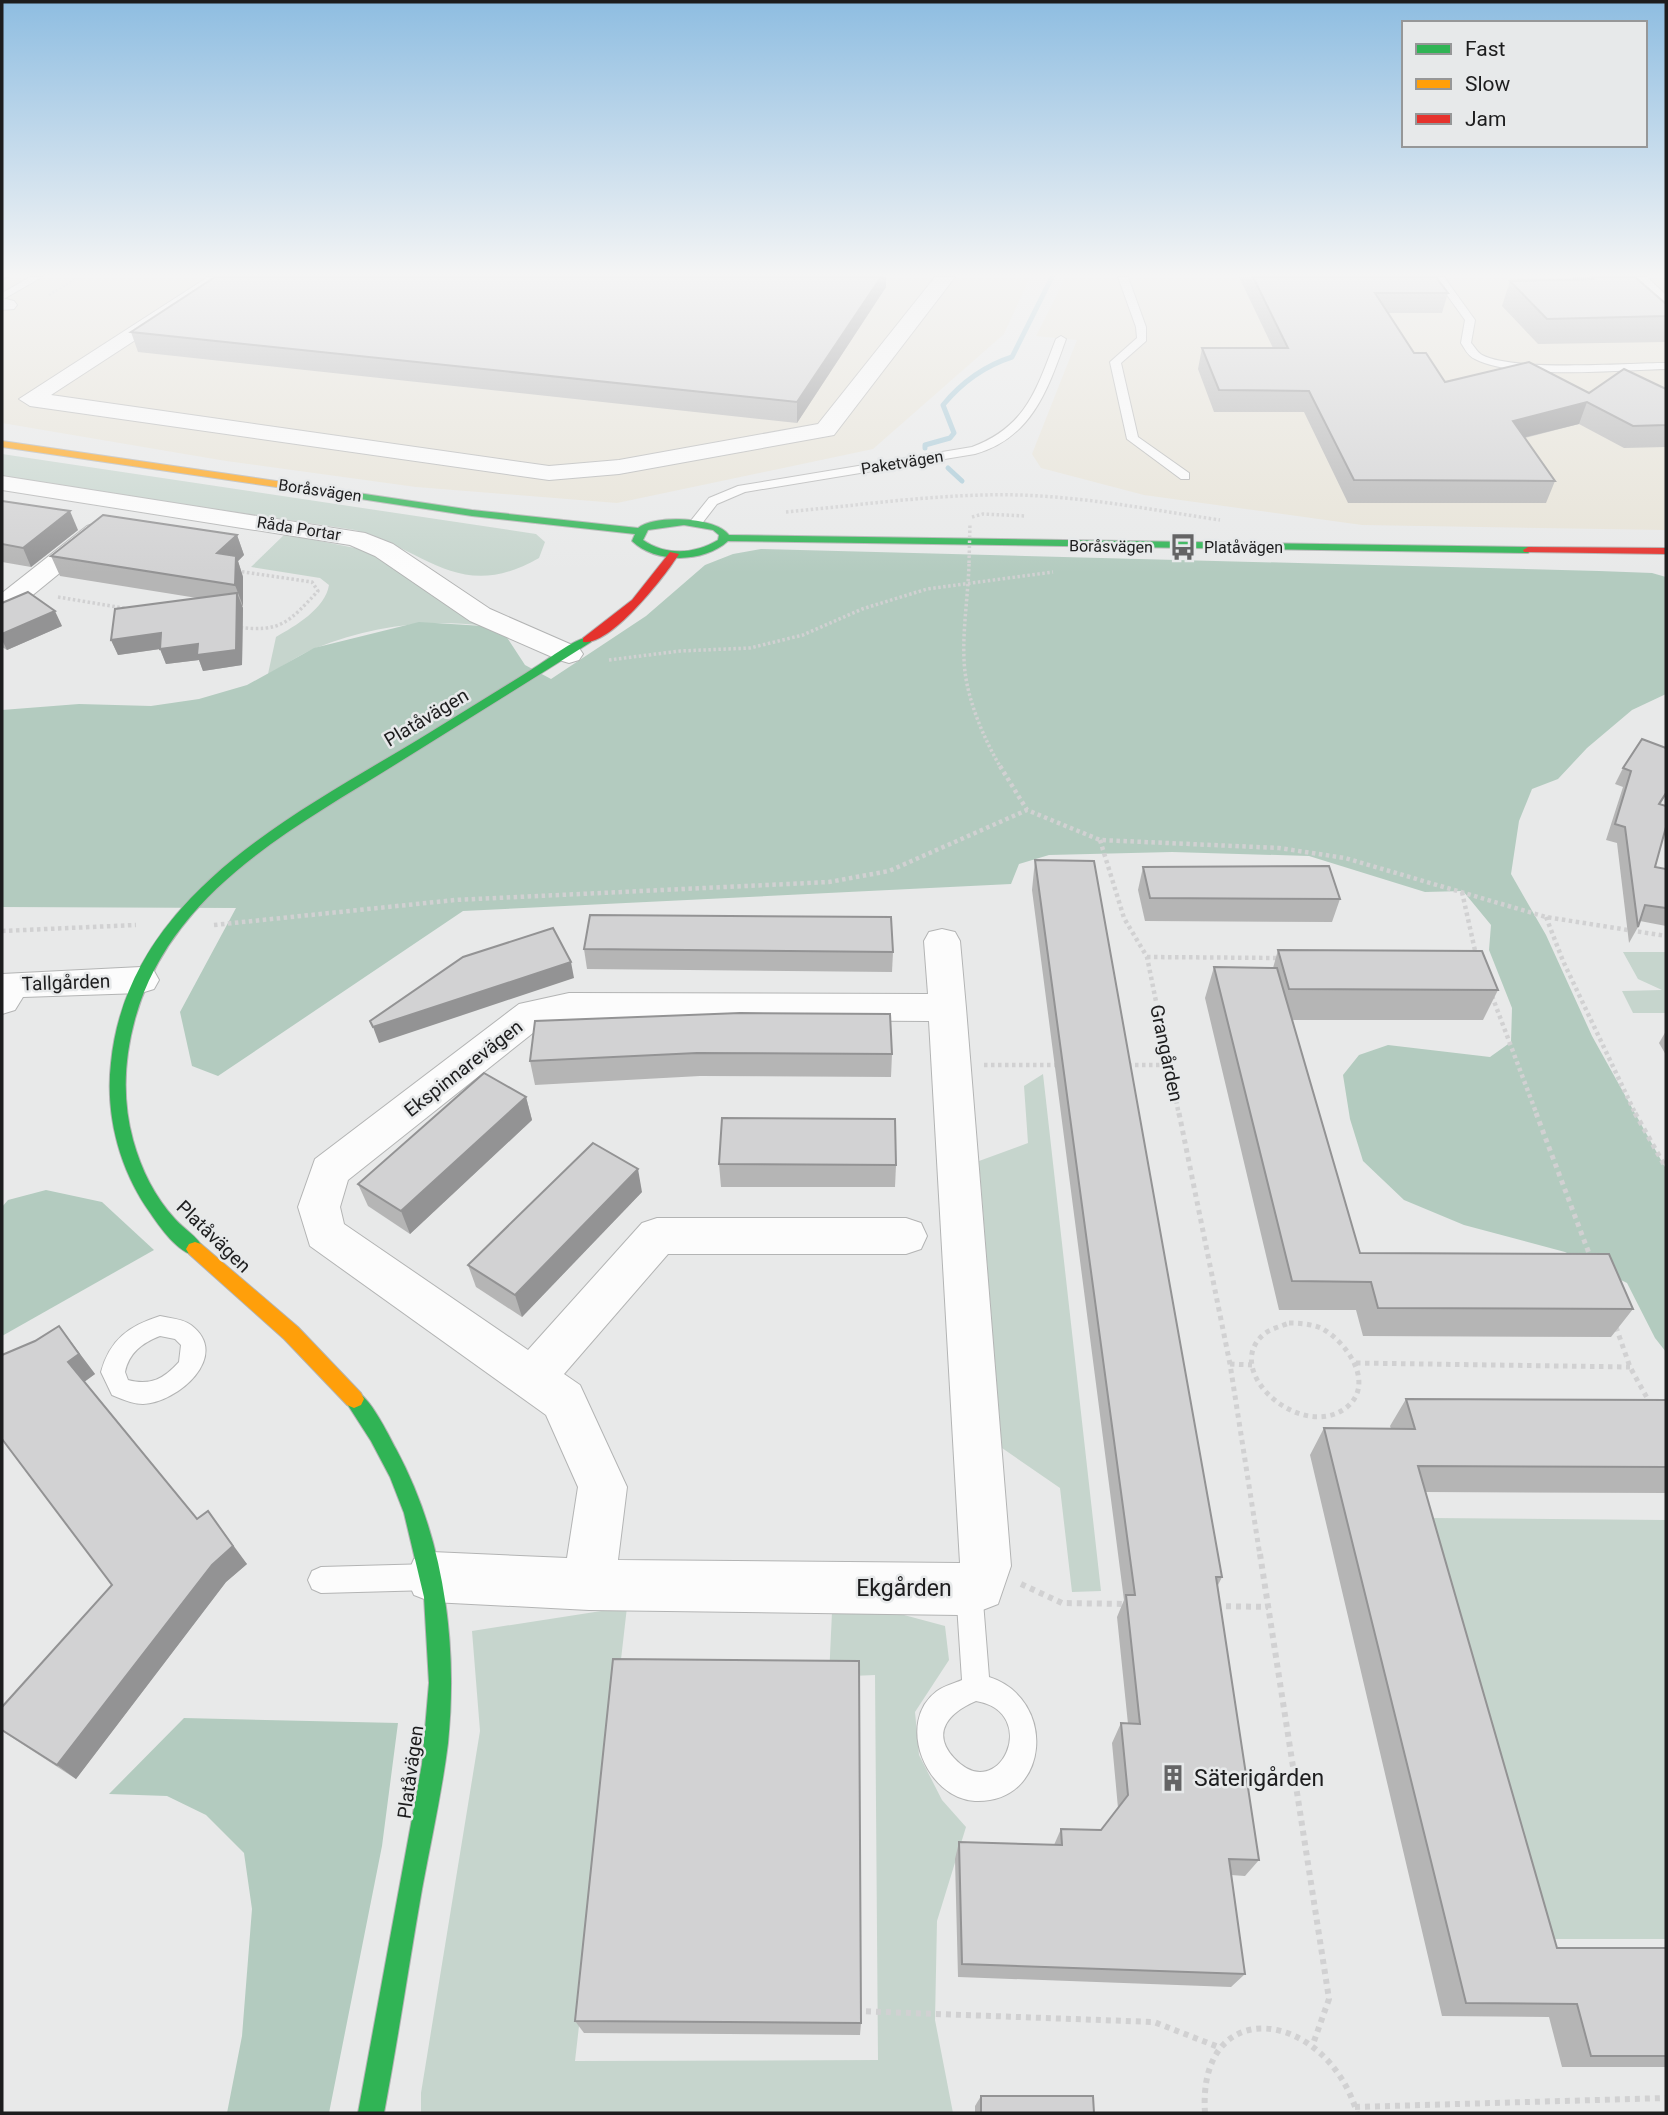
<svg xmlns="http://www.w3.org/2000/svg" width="1668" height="2115" font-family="Roboto,sans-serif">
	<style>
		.industrial { fill: #e7e3d7 }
		.green { fill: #c6d5cd }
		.forest { fill: #b3cbbf }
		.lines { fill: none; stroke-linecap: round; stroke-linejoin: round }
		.stream { stroke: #a8cad7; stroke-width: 5 }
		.lane-casing { stroke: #b3b4b4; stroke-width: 2 }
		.street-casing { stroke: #b3b4b4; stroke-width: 2 }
		.fast-casing { stroke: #b3b4b4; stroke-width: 2 }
		.slow-casing { stroke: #b3b4b4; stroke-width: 2 }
		.jam-casing { stroke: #b3b4b4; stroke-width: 2 }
		.path-far4 { stroke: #d1d1d2; stroke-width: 2.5; stroke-dasharray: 2 2; stroke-linecap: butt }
		.path-far3 { stroke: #d1d1d2; stroke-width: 3.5; stroke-dasharray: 2.5 2.5; stroke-linecap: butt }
		.path-far2 { stroke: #d1d1d2; stroke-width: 4.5; stroke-dasharray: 3.5 3.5; stroke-linecap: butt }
		.path-far1 { stroke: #d1d1d2; stroke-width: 5; stroke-dasharray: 4.5 4.5; stroke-linecap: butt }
		.path { stroke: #d1d1d2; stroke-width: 6; stroke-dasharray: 5 5; stroke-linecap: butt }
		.lane { fill: #fcfcfc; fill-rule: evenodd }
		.street { fill: #fcfcfc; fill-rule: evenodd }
		.fast { fill: #30b455; fill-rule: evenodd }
		.slow { fill: #ff9f0a; fill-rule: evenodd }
		.jam { fill: #e5322d; fill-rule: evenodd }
		.path-bridge { stroke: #d1d1d2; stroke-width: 3.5; stroke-dasharray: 2.5 2.5; stroke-linecap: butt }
		.wall { fill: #b5b5b5 }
		.shaded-wall { fill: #939394 }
		.building { fill: #d2d2d3; stroke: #939394; stroke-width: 2 }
		.labels { text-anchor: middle; stroke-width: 5; stroke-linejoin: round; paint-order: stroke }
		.far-street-label { font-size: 16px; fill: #1d1d1e; stroke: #e7e9ea }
		.far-poi-label { font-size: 16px; fill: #1d1d1e; stroke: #e7e9ea; text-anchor: start }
		.street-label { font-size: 19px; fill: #1d1d1e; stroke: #e7e9ea }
		.near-street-label { font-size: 23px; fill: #1d1d1e; stroke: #e7e9ea }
		.near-poi-label { font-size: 23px; fill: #1d1d1e; stroke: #e7e9ea; text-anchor: start }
	</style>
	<rect width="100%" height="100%" fill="#e8e9e9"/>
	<!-- industrial -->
	<g class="industrial">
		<polygon points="2,277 1030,277 1004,334 873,449 617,503 416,487 226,461 2,423"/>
		<polygon points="1066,277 1666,277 1666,530 1362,525 1144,495 1041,468 1032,454 1077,340 1036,336"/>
	</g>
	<!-- green -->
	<g class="green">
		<path d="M2,454l534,80 9,8 -6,16c-79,45 -111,-7 -184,-28l-353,-53z"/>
		<path d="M285,534l80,16 118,76c-57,-8 -113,1 -167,22 -16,6 -32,18 -48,26l8,-37c19,-11 49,-28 53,-52l-9,-7 -69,-11z"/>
		<polygon points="1623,952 1666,952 1666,1013 1633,1013 1622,991 1662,990 1638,979"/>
		<polygon points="1043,1074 1101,1591 1072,1592 1060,1488 1002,1448 979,1161 1028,1143 1024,1086"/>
		<polygon points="1430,1518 1666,1520 1666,1939 1544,1939"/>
		<polygon points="627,1607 575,2061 878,2060 875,1675 829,1677 832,1612 904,1615 945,1626 949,1660 915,1712 919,1755 942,1800 966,1827 937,1921 935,2020 953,2113 421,2113 421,2093 480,1731 472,1631"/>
	</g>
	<!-- forest -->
	<g class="forest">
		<polygon points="761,549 1599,571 1652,573 1666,577 1666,694 1632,710 1587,748 1558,779 1532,789 1519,821 1511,874 1546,935 1592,1036 1666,1169 1666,1352 1655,1338 1627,1283 1565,1252 1464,1225 1404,1200 1363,1161 1350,1119 1343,1075 1359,1055 1388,1045 1490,1057 1511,1042 1512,1008 1489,950 1491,925 1463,891 1425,892 1309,856 1172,852 1049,855 1019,864 1011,884 463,911 218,1076 192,1066 180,1012 236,908 2,907 2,710 79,704 151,706 199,699 247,685 314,648 419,622 483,626 506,636 525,665 551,679 646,616 705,565 733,554"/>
		<polygon points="46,1190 102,1202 154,1250 2,1336 2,1207 8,1200"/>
		<polygon points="184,1718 398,1723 382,1846 329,2113 227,2113 242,2036 252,1909 244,1853 206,1815 167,1796 109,1794"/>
	</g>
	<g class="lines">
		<!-- stream -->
		<g class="stream">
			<path d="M925,448v-3l25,-7 4,-5 -11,-28c19,-23 41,-39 69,-48l40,-80"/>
			<polyline points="948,468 962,481"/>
		</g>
		<defs>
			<g id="lane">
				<polygon points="30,277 42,277 2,300 2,293"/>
				<polygon points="1118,277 1128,277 1146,327 1146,341 1121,363 1138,437 1189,473 1189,479 1181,479 1127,439 1110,362 1137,338 1136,327"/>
				<path d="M1434,277h10l31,43 -4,23c4,4 6,9 11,12 32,17 144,8 184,8v6c-47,1 -151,11 -191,-10 -7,-3 -10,-10 -14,-16l4,-23z"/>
				<polygon points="1636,277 1647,277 1666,295 1666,303"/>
				<path d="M1061,336l5,3c-18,50 -34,99 -91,115l-230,38 -28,12 -17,22 -11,-3 20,-25 29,-12 234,-39c55,-21 64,-57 84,-108z"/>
				<path d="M160,1316c10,2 23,3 31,9 41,31 -14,78 -48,79 -10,0 -22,-5 -31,-9l-11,-23c9,-33 28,-46 59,-56zM160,1336l15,3 6,6 -2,17c-15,17 -29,24 -51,18l-3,-8c4,-19 17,-29 35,-36z"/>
				<polygon points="431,1564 440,1568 444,1577 440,1586 431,1590 321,1593 312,1589 308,1580 312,1571 321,1567"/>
				<path d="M969,1576l9,4 4,9 7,88c69,22 61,127 -14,124 -49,-3 -80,-79 -38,-110 7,-5 18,-8 25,-11l-6,-91 4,-9zM976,1701c66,11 23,106 -22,57 -24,-26 -4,-46 22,-57z"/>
			</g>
			<g id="street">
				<polygon points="208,277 232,277 51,395 549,466 619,460 818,424 935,277 955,277 834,435 619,474 549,480 30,406 19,399"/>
				<polygon points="2,298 14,301 17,305 14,309 2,310"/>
				<polygon points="2,476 365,533 393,544 490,609 579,648 583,654 579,660 569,663 559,660 470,621 375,556 350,545 2,490"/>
				<polygon points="96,523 105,526 109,531 105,536 12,612 2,614 2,593 87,526"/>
				<path d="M942,929l13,3 5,9 6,67 45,558 -13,38 -18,7 -21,4 -370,-5 -157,-8 -18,-7 -8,-18 8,-18 18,-7 135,6 11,-71 -32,-72 -236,-169 -12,-39 17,-48 204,-155 50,-11 359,1 -4,-53 5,-9zM569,1019l360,2 31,542 -342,-3 9,-73 -47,-102 -16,-11 104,-120h238l15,-5 6,-13 -6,-13 -15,-5h-249l-15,5 -114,127 -184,-126 -4,-17 8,-27 195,-155z"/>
				<polygon points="141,967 154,971 159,980 154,989 141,993 23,997 15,1010 2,1014 2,974"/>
			</g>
			<g id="fast">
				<path d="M358,493l114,17 166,18c16,-14 79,-11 91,7l799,12 5,3 -5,3 -800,-12c-24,22 -72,23 -96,0l3,-7 -163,-18 -118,-18 -1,-2zM684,525l29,5 6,5 -1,5c-23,14 -52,16 -75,0l5,-10z"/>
				<path d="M587,637l4,1v4c-66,42 -132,83 -198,124 -103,64 -223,127 -258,253 -11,40 -13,81 -2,121 8,29 21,56 42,79 9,10 23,18 29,30l-3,5c-18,7 -41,-27 -50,-40 -31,-43 -46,-98 -40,-151 17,-171 189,-251 318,-330 36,-22 72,-44 108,-67 16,-10 33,-24 50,-29z"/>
				<path d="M354,1390c16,6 34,44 42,59 48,89 62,194 52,294 -6,49 -17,97 -26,146 -13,74 -24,150 -38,224h-26l64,-349 7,-81 -5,-86 -20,-84 -14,-36 -19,-36 -27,-42 3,-6z"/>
			</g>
			<g id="slow">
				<polygon points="2,441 358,493 363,496 358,499 2,447"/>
				<polygon points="195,1242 201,1244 298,1327 361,1393 364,1399 361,1405 354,1408 347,1405 284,1339 189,1254 186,1249 189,1244"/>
			</g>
			<g id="jam">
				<polygon points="1528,547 1666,548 1666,554 1524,552 1523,550"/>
				<path d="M670,552l9,2c-14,22 -68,92 -96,88v-4l49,-38z"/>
			</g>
		</defs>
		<!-- lane casing -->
		<use href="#lane" class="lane-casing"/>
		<!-- street casing -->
		<use href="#street" class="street-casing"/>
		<!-- fast casing -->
		<use href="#fast" class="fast-casing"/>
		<!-- slow casing -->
		<use href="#slow" class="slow-casing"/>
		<!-- jam casing -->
		<use href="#jam" class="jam-casing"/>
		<!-- path-far4 -->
		<polyline class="path-far4" points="49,295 79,277"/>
		<!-- path-far3 -->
		<g class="path-far3">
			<path d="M786,512c77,-7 156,-19 233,-17 68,2 134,15 201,25"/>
			<polyline points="972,517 983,514 1026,516"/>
			<path d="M969,564c-1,35 -8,74 -4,108 4,32 20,69 36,96"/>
			<path d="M237,571l75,11 6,9c-29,31 -37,42 -81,36"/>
			<polyline points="58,597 129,609"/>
			<polyline points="609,660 680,651 750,648 803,635 862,609 927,589 1053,572"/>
		</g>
		<!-- path-far2 -->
		<g class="path-far2">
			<polyline points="1000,766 1027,810 1100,840 1279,848 1345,858 1546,917 1666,936"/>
			<polyline points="1100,840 1124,918 1147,957 1179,1115"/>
			<polyline points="1462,892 1476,955"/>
			<polyline points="1546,917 1563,961 1636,1115"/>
			<polyline points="214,925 455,900 829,882 889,871 1027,810"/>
			<polyline points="2,931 136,925"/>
			<polyline points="1147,957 1279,958"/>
			<polyline points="1492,996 1537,1115"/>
			<polyline points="984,1065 1060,1065"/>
			<polyline points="1128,1065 1169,1065"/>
		</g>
		<!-- path-far1 -->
		<g class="path-far1">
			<polyline points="1179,1113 1230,1364 1260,1556"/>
			<polyline points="1536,1113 1590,1256"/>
			<polyline points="1635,1113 1666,1168"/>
			<path d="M1289,1323c11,0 22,1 32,5 25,13 55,55 26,79 -45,36 -127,-36 -83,-73 6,-5 18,-8 25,-11z"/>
			<polyline points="1616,1327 1630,1367 1651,1405"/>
			<polyline points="1356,1363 1630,1367"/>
			<polyline points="1230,1364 1252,1365"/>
		</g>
		<!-- path -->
		<g class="path">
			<polyline points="1260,1554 1329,1999 1313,2044"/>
			<polyline points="1021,1584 1062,1603 1127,1604"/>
			<polyline points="1216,1606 1268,1607"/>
			<polyline points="856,2011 1154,2022 1221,2048"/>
			<polyline points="1355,2107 1666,2098"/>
			<path d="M1205,2113c-8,-121 121,-104 152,0"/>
		</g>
		<!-- lane -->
		<use href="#lane" class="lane"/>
		<!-- street -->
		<use href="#street" class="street"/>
		<!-- fast -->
		<use href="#fast" class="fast"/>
		<!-- slow -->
		<use href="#slow" class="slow"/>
		<!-- jam -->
		<use href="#jam" class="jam"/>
		<!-- path-bridge -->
		<polyline class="path-bridge" points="969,563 970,523"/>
	</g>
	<!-- wall -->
	<g class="wall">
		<polygon points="1239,277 1436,277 1448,293 1442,313 1388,313 1414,353 1445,382 1589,393 1666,389 1666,447 1624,448 1579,424 1525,438 1555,481 1546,503 1348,503 1304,412 1214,412 1198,369 1202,348 1273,348"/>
		<polygon points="1572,277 1635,277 1666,304 1666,342 1538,344 1502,306 1510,281 1571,280"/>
		<polygon points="886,287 797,423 138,352 131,332"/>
		<polygon points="2,501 78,530 31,567 2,562"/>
		<polygon points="237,535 244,555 238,561 243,577 243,606 242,606 243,608 242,665 203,671 199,660 166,664 160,649 118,655 111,640 197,598 60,576 51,556"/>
		<polygon points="2,603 62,626 7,650 2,647"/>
		<polygon points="1642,739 1666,795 1660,805 1655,867 1666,869 1666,926 1640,921 1638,927 1629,943 1617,843 1606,840 1623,787 1615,784 1623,768"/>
		<polygon points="1035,860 1222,1577 1217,1587 1259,1860 1245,1876 1231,1875 1245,1974 1231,1987 958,1977 955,1859 959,1842 1054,1845 1061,1829 1101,1830 1118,1808 1112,1743 1121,1723 1128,1724 1117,1617 1124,1600 1032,890"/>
		<polygon points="1143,867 1340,899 1332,922 1145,921 1138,890"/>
		<polygon points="584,949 893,952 892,972 587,969"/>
		<polygon points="1278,950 1498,990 1483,1020 1292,1020 1360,1253 1633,1309 1611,1337 1363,1336 1356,1310 1279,1310 1205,998 1214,967 1273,968"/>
		<polygon points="890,1014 892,1054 891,1077 700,1076 535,1085 530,1061"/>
		<polygon points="1666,1031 1666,1055 1659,1043"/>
		<polygon points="526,1097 532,1120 410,1234 368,1206 358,1184"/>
		<polygon points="719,1164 896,1165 895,1187 721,1187"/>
		<polygon points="642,1192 522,1317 476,1287 468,1265"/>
		<polygon points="59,1326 95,1374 84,1382 197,1519 247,1564 226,1582 76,1779 2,1731 2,1707 112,1585 35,1341"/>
		<polygon points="1406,1399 1666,1400 1666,1493 1425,1492 1557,1948 1666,1948 1666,2067 1562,2067 1549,2017 1442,2016 1310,1455 1324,1428 1391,1429 1390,1426"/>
		<polygon points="575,2021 861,2023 860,2035 584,2033"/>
		<polygon points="981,2096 1094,2113 975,2113 975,2106"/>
	</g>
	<!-- shaded-wall -->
	<g class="shaded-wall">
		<polygon points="2,277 10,277 2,282"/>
		<polygon points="881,277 886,277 886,287 797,423 797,402"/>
		<polygon points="1587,402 1579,424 1505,442 1513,421"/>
		<polygon points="70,511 78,530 31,567 23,548"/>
		<polygon points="237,535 244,555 238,561 243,577 243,606 235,585 217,553"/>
		<polygon points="237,593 243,608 242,665 203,671 199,660 166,664 160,649 118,655 111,640"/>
		<polygon points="55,611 62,626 7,650 2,640 2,634"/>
		<polygon points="571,962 574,978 379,1043 373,1027"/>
		<polygon points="526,1097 532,1120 410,1234 401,1211"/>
		<polygon points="638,1169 642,1192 522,1317 515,1295"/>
		<polygon points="59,1326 95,1374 84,1382 68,1362"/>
		<polygon points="208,1511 247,1564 226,1582 76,1779 57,1765"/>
	</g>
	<!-- building -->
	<g class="building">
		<polygon points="215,277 881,277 797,402 131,332"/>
		<polygon points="1253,277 1436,277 1448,293 1375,293 1414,353 1426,353 1445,382 1529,362 1589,393 1624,369 1666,389 1666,425 1633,426 1587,402 1513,421 1555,481 1354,480 1309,391 1219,390 1202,348 1288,348"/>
		<polygon points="1592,277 1635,277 1666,304 1666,316 1547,319 1510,281 1595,279"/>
		<polygon points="2,501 70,511 23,548 2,544"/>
		<polygon points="103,515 237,535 217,553 236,556 235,585 51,556"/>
		<polygon points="28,592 55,611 2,634 2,603"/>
		<polygon points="237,593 236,650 197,655 198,644 160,649 161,633 111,640 115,609"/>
		<polygon points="1642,739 1666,748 1666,793 1659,804 1666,806 1666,827 1655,867 1666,869 1666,908 1645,905 1638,927 1625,827 1615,824 1631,771 1623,768"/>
		<polygon points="1035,860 1094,861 1222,1577 1216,1577 1259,1860 1229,1859 1245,1974 962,1964 959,1842 1062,1845 1061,1829 1101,1830 1128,1795 1121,1723 1140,1724 1126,1595 1135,1595"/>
		<polygon points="1329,866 1340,899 1150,898 1143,867"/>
		<polygon points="590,915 891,917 893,952 584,949"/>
		<polygon points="553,928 571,962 373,1027 370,1021 463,957"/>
		<polygon points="1278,950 1482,951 1498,990 1289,989"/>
		<polygon points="1214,967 1277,968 1360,1253 1609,1254 1633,1309 1378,1308 1371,1282 1292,1281"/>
		<polygon points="740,1013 890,1014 892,1054 697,1053 530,1061 535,1021"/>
		<polygon points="484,1073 526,1097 401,1211 358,1184"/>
		<polygon points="722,1118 895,1119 896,1165 719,1164"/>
		<polygon points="593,1143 638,1169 515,1295 468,1265"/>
		<polygon points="59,1326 79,1354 68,1362 197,1519 208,1511 233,1546 212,1565 57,1765 2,1730 2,1707 112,1585 2,1439 2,1355 35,1341"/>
		<polygon points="1406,1399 1666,1400 1666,1467 1418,1466 1557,1948 1666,1948 1666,2056 1591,2056 1577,2004 1466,2003 1324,1428 1415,1429"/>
		<polygon points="613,1659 859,1661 861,2023 575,2021"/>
		<polygon points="981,2096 1093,2096 1094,2113 981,2113"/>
	</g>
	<!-- sky -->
	<linearGradient id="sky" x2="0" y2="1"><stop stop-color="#8ebde1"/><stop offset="0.48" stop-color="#f5f5f5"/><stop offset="1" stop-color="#f5f5f5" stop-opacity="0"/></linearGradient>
	<rect width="1668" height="573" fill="url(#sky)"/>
	<!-- icons -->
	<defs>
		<symbol id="bus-bare" viewBox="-9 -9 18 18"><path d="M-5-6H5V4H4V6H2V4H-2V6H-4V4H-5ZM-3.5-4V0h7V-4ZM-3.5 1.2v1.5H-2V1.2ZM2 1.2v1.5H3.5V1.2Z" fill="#646465" stroke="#e7e9ea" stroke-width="2.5" paint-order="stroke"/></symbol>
		<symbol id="building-bare" viewBox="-9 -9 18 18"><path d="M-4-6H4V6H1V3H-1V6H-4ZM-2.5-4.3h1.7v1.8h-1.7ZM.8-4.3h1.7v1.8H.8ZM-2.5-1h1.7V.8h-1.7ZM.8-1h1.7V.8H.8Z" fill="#646465" stroke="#e7e9ea" stroke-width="2.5" paint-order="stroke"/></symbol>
	</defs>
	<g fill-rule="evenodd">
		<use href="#bus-bare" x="1164" y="528" width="38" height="38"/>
		<use href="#building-bare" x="1154" y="1759" width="38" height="38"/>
	</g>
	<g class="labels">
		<!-- far-street labels -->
		<g class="far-street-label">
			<text transform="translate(902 462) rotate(-9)" y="6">Paketvägen</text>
			<text transform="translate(320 490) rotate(8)" y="6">Boråsvägen</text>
			<text transform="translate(299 528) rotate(9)" y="6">Råda Portar</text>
			<text transform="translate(1111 546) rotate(1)" y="6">Boråsvägen</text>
		</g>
		<!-- far-poi labels -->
		<g class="far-poi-label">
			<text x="1204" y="553">Platåvägen</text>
		</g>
		<!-- street labels -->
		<g class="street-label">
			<text transform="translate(426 717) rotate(-31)" y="7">Platåvägen</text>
			<text transform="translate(66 982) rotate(-2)" y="7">Tallgården</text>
			<text transform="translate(1167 1053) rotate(78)" y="7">Grangården</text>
			<text transform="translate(463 1068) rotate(-38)" y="7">Ekspinnarevägen</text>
			<text transform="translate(214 1236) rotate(44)" y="7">Platåvägen</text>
			<text transform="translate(410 1772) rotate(-82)" y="7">Platåvägen</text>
		</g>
		<!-- near-street labels -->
		<g class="near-street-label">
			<text x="904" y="1596">Ekgården</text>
		</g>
		<!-- near-poi labels -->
		<g class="near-poi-label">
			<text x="1194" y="1786">Säterigården</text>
		</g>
	</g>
	<!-- border -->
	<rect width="1668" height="2115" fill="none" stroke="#1d1d1e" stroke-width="7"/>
	<!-- legend -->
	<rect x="1402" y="21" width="245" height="126" fill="#e7e9ea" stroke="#969798" stroke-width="2"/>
	<rect x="1416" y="44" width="35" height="10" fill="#30b455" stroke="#969798" stroke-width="2"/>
	<text x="1465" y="56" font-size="21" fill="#1d1d1e">Fast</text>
	<rect x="1416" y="79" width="35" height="10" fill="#ff9f0a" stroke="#969798" stroke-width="2"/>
	<text x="1465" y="91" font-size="21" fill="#1d1d1e">Slow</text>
	<rect x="1416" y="114" width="35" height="10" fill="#e5322d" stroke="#969798" stroke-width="2"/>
	<text x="1465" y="126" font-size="21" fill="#1d1d1e">Jam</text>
</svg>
